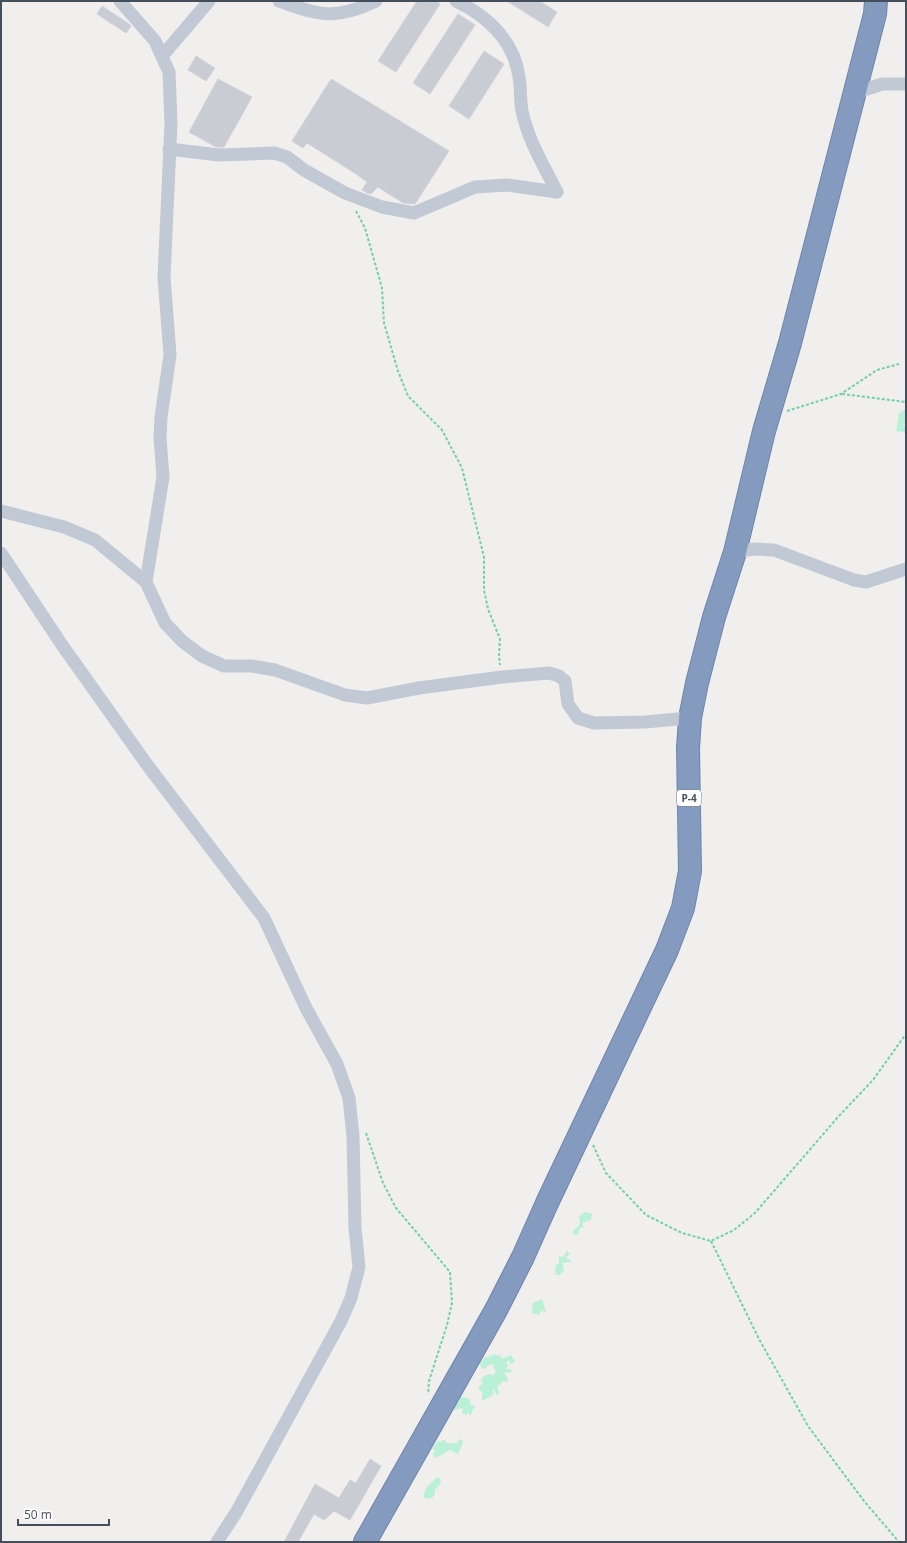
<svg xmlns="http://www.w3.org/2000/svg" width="907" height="1543" font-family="'Open Sans',sans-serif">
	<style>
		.green { fill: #baf0d5 }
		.building { fill: #caccd4; stroke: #d2d3da }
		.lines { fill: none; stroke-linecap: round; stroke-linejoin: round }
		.highway-casing { stroke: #6f85ab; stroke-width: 24 }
		.path { stroke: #71d0aa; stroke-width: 2; stroke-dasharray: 3 2; stroke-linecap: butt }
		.street { stroke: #c1c9d4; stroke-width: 13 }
		.highway { stroke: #849bbf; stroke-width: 22 }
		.labels { text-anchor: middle; stroke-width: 4; stroke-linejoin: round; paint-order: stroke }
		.shield { fill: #fff; stroke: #7d848d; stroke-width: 1 }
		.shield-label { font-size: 10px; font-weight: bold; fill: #454f5c }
	</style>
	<rect width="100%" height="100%" fill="#f1eeee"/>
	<!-- green -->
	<g class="green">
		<polygon points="904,410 906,410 906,423 903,424 906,427 906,436 904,432 896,431 899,413"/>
		<polygon points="585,1212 592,1214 591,1220 582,1223 584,1227 580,1228 578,1234 573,1235 573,1231 580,1224 579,1216"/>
		<polygon points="567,1251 570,1253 566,1258 573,1262 562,1263 564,1270 560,1275 558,1275 555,1274 556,1265 559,1263 559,1256 563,1257"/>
		<polygon points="542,1299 546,1312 541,1311 539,1315 532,1313 533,1303"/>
		<path d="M494,1353l3,3 3,-1 2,4 9,-4 4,7 -5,2 -1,-4 -3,3 2,2 -2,4h5l1,3 -8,1 4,6 -1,3 -5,-1 -1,4h-3l-1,4 2,2v3l-2,1 -4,-6v6l-9,5h-2v-8l-4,-3 5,-7 -3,-1c4,-6 7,-8 13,-6l3,-3 -3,-5 1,-2 -3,-1 -7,5 -3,-2 -1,-4 5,-6 4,1 1,-3 3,1z"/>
		<polygon points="460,1397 468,1398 471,1402 470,1405 475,1406 470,1416 468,1412 466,1415 462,1413 463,1408 455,1410 453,1405 457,1402 458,1404"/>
		<polygon points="459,1439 462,1440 463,1442 458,1454 450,1450 436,1458 433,1454 435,1450 432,1449 438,1441 441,1443 442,1440 444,1440 447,1443 458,1443"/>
		<polygon points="437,1477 440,1479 441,1483 435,1490 435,1494 432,1498 427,1499 423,1497 426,1488"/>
	</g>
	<!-- building -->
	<g class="building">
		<polygon points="417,1 435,1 440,4 396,72 378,61"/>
		<polygon points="507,1 539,1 557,12 548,27"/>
		<polygon points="102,6 129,24 131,26 126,33 97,14"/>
		<polygon points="458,14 475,25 430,94 413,83"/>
		<polygon points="484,51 504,64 469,119 449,106"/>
		<polygon points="196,56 215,68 206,81 188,70"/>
		<polygon points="218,79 252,97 224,147 216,147 189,132"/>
		<polygon points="331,79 449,151 415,204 403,203 378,187 371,194 367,193 362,190 367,182 356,174 307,143 303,148 292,141"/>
		<polygon points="370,1459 381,1466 350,1520 334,1511 324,1520 314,1514 298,1542 284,1542 315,1484 339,1498 350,1480 356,1483"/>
	</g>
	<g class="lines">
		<defs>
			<polyline id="highway" points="365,1542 496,1310 523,1257 547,1203 667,950 683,908 690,871 688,748 690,718 697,683 714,617 735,552 764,431 790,343 875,14 876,1"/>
		</defs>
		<!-- highway casing -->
		<use href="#highway" class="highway-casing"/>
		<!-- path -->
		<g class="path">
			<polyline points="356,211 365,228 382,288 384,323 398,371 408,396 442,430 462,468 484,557 484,590 488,609 500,639 499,656 500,665"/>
			<polyline points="842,394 906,402"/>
			<polyline points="787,411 841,394 877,370 899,364"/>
			<polyline points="366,1133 383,1183 396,1208 450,1272 452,1303 447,1325 429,1381 428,1394"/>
			<polyline points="593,1145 606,1173 646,1215 682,1233 711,1241 734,1230 755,1213 838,1117 873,1080 906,1034"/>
			<polyline points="711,1241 759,1339 808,1426 864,1501 899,1542"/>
		</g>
		<!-- street -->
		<g class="street">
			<polyline points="120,1 155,41 169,72 171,123 164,277 170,355 161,417 160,438 163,477 146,582 165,623 182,641 202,656 224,666 252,666 275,670 345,695 367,698 419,688 502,677 549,673 559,676 565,681 568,704 578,718 594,723 645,722 690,718"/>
			<path d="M279,1c40,15 58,19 97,0"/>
			<path d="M456,1c32,15 58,40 63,76 2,11 1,23 3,34 6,29 22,55 35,81"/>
			<polyline points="163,55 209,1"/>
			<polyline points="855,93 882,84 906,84"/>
			<polyline points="169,149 219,155 274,153 287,157 304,170 345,193 382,207 414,213 475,187 507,185 557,192"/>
			<polyline points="1,511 64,527 95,540 146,582"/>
			<polyline points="735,552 754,549 774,550 854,580 866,582 906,569"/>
			<polyline points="1,553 62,645 148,766 264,918 306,1008 337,1064 349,1098 353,1136 355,1228 359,1267 351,1298 341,1321 237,1511 217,1542"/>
		</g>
		<!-- highway -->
		<use href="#highway" class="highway"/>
	</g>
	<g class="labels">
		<!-- shield labels -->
		<rect class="shield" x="677" y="790" width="24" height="16" rx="3"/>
		<g class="shield-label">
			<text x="689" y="802">P-4</text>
		</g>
	</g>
	<!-- border -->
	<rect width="907" height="1543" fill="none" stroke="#454f5c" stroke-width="4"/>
	<!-- scale -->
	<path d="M18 1519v6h91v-6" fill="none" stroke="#454f5c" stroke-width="2"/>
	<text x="24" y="1519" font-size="12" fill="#454f5c" stroke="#ffffff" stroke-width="3" paint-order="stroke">50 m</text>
</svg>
